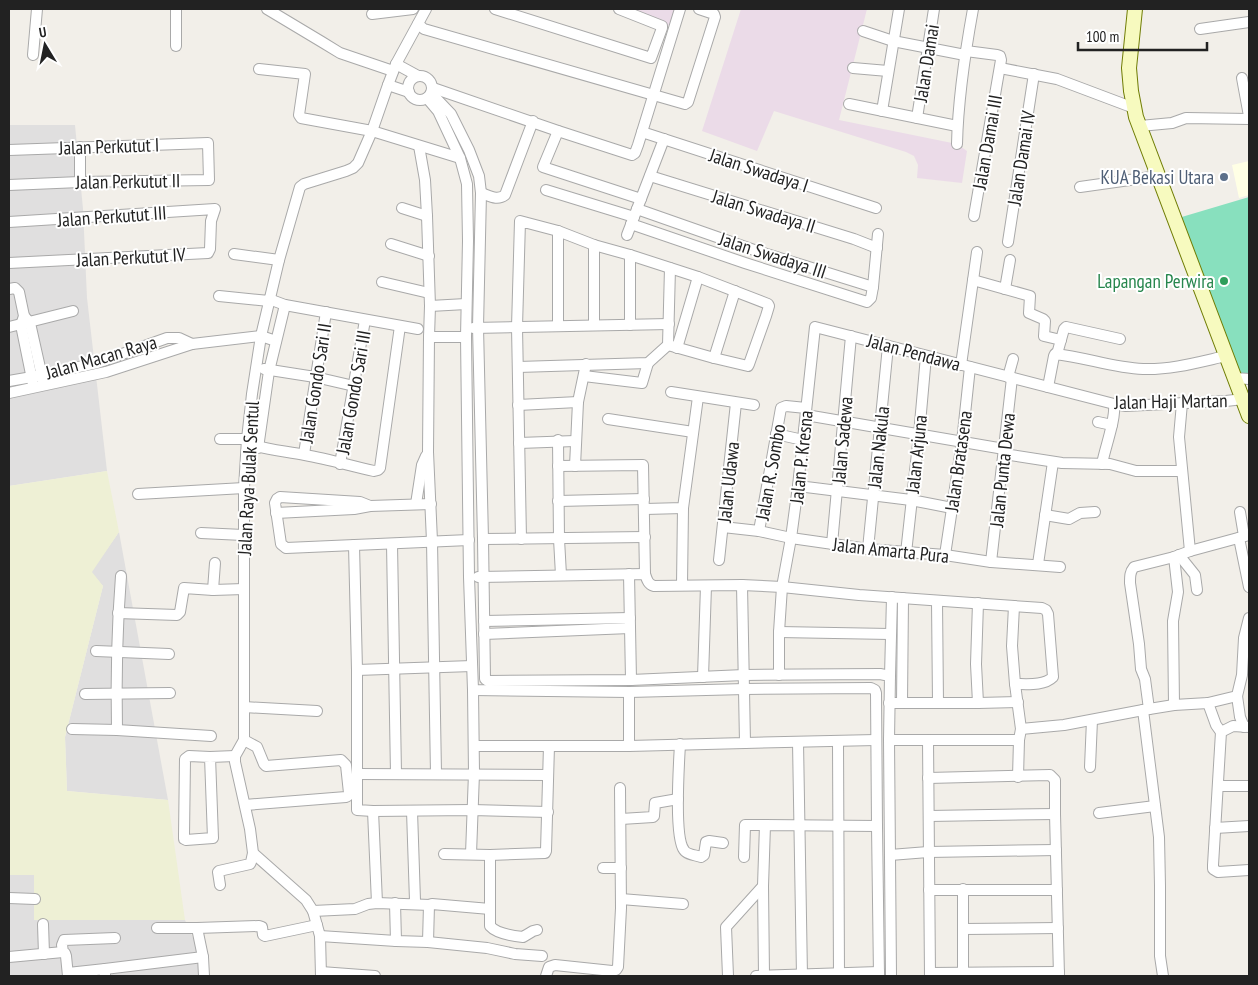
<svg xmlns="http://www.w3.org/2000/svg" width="1258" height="985" font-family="'PT Sans Narrow',sans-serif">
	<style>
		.residential { fill: #e0dfdf }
		.industrial { fill: #ebdbe8 }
		.education { fill: #ffffe5 }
		.farmland { fill: #eef0d5 }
		.pitch { fill: #88e0be }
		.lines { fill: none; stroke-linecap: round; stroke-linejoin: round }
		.street-casing { stroke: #a9a9a9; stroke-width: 12 }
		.secondary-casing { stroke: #707d05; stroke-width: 16 }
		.street { stroke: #fff; stroke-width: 10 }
		.secondary { stroke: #f7fabf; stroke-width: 14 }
		.service-dot { fill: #5c6f8a; stroke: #fff; stroke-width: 2 }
		.leisure-dot { fill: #2e9e5b; stroke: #fff; stroke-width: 2 }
		.labels { text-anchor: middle; stroke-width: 4; stroke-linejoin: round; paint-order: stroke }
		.street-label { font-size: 19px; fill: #222; stroke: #fff }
		.service-label { font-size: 19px; fill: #4e5e75; stroke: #fff; text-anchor: end }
		.leisure-label { font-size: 19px; fill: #27864d; stroke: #fff; text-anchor: end }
	</style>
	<rect width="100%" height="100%" fill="#f2efe9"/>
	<!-- residential -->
	<g class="residential">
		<polygon points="9,125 75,125 83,209 87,298 107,471 9,486"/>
		<polygon points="119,532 168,800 67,791 65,737 103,586 91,572"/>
		<polygon points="9,875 34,875 35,920 185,920 210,976 9,976"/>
	</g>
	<!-- industrial -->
	<g class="industrial">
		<polygon points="619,9 680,9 673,26 660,24"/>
		<polygon points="741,9 867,9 839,120 957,144 967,151 962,183 917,178 918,165 914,156 906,152 774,111 757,151 702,131"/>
	</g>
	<!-- education -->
	<polygon class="education" points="1249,161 1249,195 1239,198 1232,165"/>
	<!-- farmland -->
	<polygon class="farmland" points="107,471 119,532 92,572 103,586 65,737 67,791 168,800 185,920 34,920 34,875 9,875 9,486"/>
	<!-- pitch -->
	<polygon class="pitch" points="1249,197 1249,379 1235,378 1175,219"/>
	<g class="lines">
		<defs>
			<g id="street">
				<polyline points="176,9 176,46"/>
				<polyline points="267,9 322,42 340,53 393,71"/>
				<polyline points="495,9 651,58 662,28 662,26 619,9"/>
				<polyline points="372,14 413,9"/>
				<polyline points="418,24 424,29 685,104 688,102 715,17 714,14 699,9"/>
				<polyline points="1200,29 1249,22"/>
				<polyline points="863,31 893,41 965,55"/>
				<polyline points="966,51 997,55 1000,56 1001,60 974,216"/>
				<polyline points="33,55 37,9"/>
				<polyline points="396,64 418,76"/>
				<polyline points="853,68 888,71"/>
				<polyline points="1000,68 1057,79 1134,108"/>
				<polyline points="259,69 305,74 299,115 301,118 372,131 460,158"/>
				<circle cx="420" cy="88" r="12"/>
				<polyline points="1242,78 1249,116"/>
				<polyline points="388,85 409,92"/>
				<polyline points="433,88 558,131 632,155 635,153 638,145 680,9"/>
				<polyline points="431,93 451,114 469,150 479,176 481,193 478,327 483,539 485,679 488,681 631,680 744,675 880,674 890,676 889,740 891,976"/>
				<polyline points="427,98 438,111 460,158 467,184 468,241 466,337 469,577 473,690 629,692 745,689 871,688 875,690 876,693 877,826 879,976"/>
				<polyline points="849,104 957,126"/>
				<polyline points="882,111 899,9"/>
				<polyline points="917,118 934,9"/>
				<polyline points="1140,126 1172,123 1186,118 1249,119"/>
				<polyline points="558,131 543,167 641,199"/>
				<polyline points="642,132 876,208"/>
				<path d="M957,144c1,-45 8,-91 16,-135"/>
				<polyline points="419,146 425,180 427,216 430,306 429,337"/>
				<polyline points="9,150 208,143 209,180 80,182 9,185"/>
				<polyline points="650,176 854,239 877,248"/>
				<polyline points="80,182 80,147"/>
				<polyline points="1080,187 1158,176"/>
				<polyline points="546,190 634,217"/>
				<path d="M481,193c9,3 16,8 24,2l28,-74"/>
				<polyline points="402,208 427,216"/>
				<polyline points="637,209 754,250 873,287 878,234"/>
				<polyline points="9,222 215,209 211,221 210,249 208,253 9,263"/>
				<polyline points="631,224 745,263 867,302 871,298 873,287"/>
				<polyline points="558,231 558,326"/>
				<polyline points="627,235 664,139"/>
				<polyline points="1008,242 1034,74"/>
				<polyline points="391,244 429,256"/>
				<polyline points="234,254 279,260"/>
				<polyline points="630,255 630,325"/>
				<polyline points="973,280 1030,296 1029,313 1043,319 1045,321 1044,336 1061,340"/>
				<polyline points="382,282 429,293"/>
				<polyline points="9,289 15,288 19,292 24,316 21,325 33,384"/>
				<polyline points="1005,289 1010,260"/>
				<polyline points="219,296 269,301"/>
				<polyline points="269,299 285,305 418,329"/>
				<polyline points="430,306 466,304"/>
				<polyline points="24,316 30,323 43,381"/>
				<polyline points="594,325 594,245"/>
				<polyline points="9,327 73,311"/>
				<polyline points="473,328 669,324"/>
				<polyline points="677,348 698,277"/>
				<polyline points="1057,354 1064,329 1066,327 1120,339"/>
				<polyline points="714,358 735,291"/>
				<polyline points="961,365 977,252"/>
				<polyline points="518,367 648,363 668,345 670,268"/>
				<polyline points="264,369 315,377 354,386"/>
				<polyline points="584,376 642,383 648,363"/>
				<polyline points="1008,377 1013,359"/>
				<polyline points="1235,378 1249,379"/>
				<polyline points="9,381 32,377 97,363 167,338 179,338 192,344"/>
				<path d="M1048,387l6,-31 1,-2c30,3 58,14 88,15 28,1 56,-7 83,-13"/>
				<polyline points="671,392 754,405"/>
				<polyline points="9,393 106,372 192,344 261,336 276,341"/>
				<polyline points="1182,403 1179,437 1190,551"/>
				<polyline points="518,405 578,402"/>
				<polyline points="806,415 1004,449"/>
				<polyline points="608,419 693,432"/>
				<polyline points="1098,422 1112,425"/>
				<polyline points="776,434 803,440"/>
				<polyline points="220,439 247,439"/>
				<polyline points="558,440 559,539 561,575"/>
				<path d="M247,443c19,7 38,8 58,12 23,4 46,11 69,16l4,-1 2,-2 20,-142"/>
				<polyline points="519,443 575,441"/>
				<polyline points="258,448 269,371 285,305"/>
				<polyline points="304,454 326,312"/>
				<polyline points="1004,454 1062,463 1110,464 1136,471 1182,471"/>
				<polyline points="340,464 365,320"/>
				<path d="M1102,464c3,-17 14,-44 12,-60"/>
				<polyline points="558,466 643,465 645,574"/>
				<polyline points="575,466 578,402 586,364"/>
				<polyline points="798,486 911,500 952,508"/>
				<polyline points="138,494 244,488"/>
				<polyline points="558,501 644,499"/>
				<polyline points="416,504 422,465 426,456"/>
				<polyline points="370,506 360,502 280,497 277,499 275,503 281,544 286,548 469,540"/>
				<polyline points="645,509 683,508 698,397"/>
				<polyline points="1240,512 1244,536"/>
				<polyline points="276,513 354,509 370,506 431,504"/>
				<polyline points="1045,515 1069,519 1080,513 1095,512"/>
				<polyline points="723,527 759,531 791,538 868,549 945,555 991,562 1060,567"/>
				<polyline points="759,531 781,408 786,406 806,408"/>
				<polyline points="201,533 243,535"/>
				<polyline points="1239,538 1249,587"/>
				<polyline points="483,539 645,537"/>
				<polyline points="521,539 517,327 520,221 558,231 594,245 630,255 698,277 768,304 769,306 766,316 749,364 748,366 714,358 668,345"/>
				<polyline points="392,544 396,774"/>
				<polyline points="832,544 851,336"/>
				<polyline points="354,545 357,670 357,810 373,811 472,810 548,812"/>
				<polyline points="868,549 888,346"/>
				<polyline points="906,553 919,435 926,356"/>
				<polyline points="945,555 962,442 970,367"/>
				<polyline points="1179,555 1195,575 1197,590"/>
				<polyline points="719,560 736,403"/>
				<polyline points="991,562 1012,378"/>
				<polyline points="1038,564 1053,462"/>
				<polyline points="629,574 631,680"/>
				<path d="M478,577l167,-3c2,6 3,10 9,12l88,-1 40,2 77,8 183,13 4,2 2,4 5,63c-9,9 -26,7 -38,7"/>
				<polyline points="682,585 683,508"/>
				<polyline points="213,590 215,563"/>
				<polyline points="937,601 938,703"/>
				<polyline points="1014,606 1012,646 1015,684 1021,729 1019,740 1018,777"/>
				<polyline points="118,613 177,615 180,612 184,588 213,590 244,589"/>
				<polyline points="484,621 630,618"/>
				<polyline points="779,632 890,634"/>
				<polyline points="484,634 630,628"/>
				<polyline points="96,651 169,654"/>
				<polyline points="357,670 472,666"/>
				<polyline points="779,675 779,632 782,587 791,538 798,486 815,327 1114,404 1126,406 1226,401 1243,399"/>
				<polyline points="890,676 892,597"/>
				<polyline points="703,677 706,586"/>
				<polyline points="85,694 170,693"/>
				<polyline points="1237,696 1240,717 1244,727"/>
				<polyline points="889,703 978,703 1018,702"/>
				<polyline points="902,703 903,598"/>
				<polyline points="978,703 976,664 978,603"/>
				<polyline points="1208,703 1216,725 1221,732"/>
				<polyline points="1174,705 1173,621 1178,592 1174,557"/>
				<polyline points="244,707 317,711"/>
				<path d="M1149,709l-4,-30 -4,-10 -2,-25 -9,-61c0,-7 0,-11 4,-16l40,-10 16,-6 59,-16"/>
				<polyline points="1143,710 1159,837 1160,886 1160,956 1163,976"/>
				<polyline points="1249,727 1233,726 1221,732 1213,865 1213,869 1218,872 1249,870"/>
				<polyline points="72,729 117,730 211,736"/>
				<polyline points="1021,729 1064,725 1143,710 1174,705 1208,703 1237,696 1242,675 1244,638 1249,618"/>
				<path d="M117,730c-1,-51 0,-103 4,-154"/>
				<polyline points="244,740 257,747 264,764 266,766 341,760 346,765 349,793 348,796 346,797 245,805"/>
				<polyline points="889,740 1019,740"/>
				<polyline points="928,740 930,976"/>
				<polyline points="838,741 839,976"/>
				<polyline points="798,742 802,976"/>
				<polyline points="745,743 876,740"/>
				<path d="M680,744c-1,19 -6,93 4,106 3,5 12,5 17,7l3,-2 2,-13 3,-1 14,2"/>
				<polyline points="474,746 629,746 745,743 742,585"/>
				<polyline points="629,746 629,692"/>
				<polyline points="210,757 213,838 186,840 184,839 184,836 185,759 189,756 210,757 235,756"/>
				<polyline points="1090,767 1092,720"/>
				<polyline points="358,774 548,775"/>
				<polyline points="436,774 432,541 428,452 429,337 466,337"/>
				<polyline points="928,778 1050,775 1055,780 1055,814 1059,976"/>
				<polyline points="1218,786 1249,786"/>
				<polyline points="373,811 377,903"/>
				<polyline points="1099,813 1155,806"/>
				<polyline points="929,816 1055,814"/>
				<polyline points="621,819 653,817 654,816 655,803 678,799"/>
				<polyline points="1215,828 1249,826"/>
				<polyline points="444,854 490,855 545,853 546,851 549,746"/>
				<polyline points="471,854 474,773 473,690"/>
				<path d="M490,855v71c7,8 23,10 33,11l10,-6 4,-1"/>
				<polyline points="890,855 928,852 1056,850"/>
				<polyline points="744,857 745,825 765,825"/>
				<polyline points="603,868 621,868"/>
				<polyline points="220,885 218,872 219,871 250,864 251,862 253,853"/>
				<polyline points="929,890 1057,890"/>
				<polyline points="9,898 35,899"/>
				<polyline points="621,899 683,904"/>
				<polyline points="395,903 396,941"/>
				<polyline points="412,904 415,901 412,811"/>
				<polyline points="313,911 355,909 368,904 377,903 430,905"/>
				<polyline points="43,924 44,954"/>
				<polyline points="157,928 197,928 259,926 262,927 263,935 265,936 317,925"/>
				<polyline points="197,928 203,957 204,976"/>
				<polyline points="964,929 1058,928"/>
				<polyline points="320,936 396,941 428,942 487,948 515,954 542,956"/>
				<polyline points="428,942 429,905 432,904 490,909"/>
				<polyline points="9,957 63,952"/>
				<polyline points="105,969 203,957"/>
				<polyline points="321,972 375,976"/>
				<polyline points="68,973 105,969 105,976"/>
				<polyline points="930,973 1059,972"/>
				<polyline points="963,973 963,889"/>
				<polyline points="68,976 66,956 65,953 63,952 62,945 64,940 115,938"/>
				<polyline points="321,976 320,936 313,911 306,900 253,853 250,829 235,762 235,756 244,740 244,488 247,439 252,394 261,336 279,260 300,187 304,184 346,171 353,168 358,163 372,131 388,85 396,64 426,9"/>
				<polyline points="546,976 549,967 555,965 612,971 616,970 618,967 621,908 620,788"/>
				<polyline points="728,976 726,927 763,886"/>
				<polyline points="756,976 879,972"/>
				<polyline points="764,976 763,886 765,825 877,826"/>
			</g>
			<polyline id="secondary" points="1135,9 1129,68 1131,91 1136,117 1249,416"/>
		</defs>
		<!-- street casing -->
		<use href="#street" class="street-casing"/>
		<!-- secondary casing -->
		<use href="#secondary" class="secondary-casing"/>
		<!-- street -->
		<use href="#street" class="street"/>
		<!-- secondary -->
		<use href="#secondary" class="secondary"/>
	</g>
	<!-- markers -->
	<circle class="service-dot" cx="1224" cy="177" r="5"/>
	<circle class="leisure-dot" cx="1224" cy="281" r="5"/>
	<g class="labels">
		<!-- street labels -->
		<g class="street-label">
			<text transform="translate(926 63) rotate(-81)" y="7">Jalan Damai</text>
			<text transform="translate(987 142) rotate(-80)" y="7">Jalan Damai III</text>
			<text transform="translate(109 146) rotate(-2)" y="7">Jalan Perkutut I</text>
			<text transform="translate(1021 158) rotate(-81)" y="7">Jalan Damai IV</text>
			<text transform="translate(759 170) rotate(18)" y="7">Jalan Swadaya I</text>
			<text transform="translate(128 181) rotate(-1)" y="7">Jalan Perkutut II</text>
			<text transform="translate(764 211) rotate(17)" y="7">Jalan Swadaya II</text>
			<text transform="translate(112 216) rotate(-4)" y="7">Jalan Perkutut III</text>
			<text transform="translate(773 255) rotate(18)" y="7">Jalan Swadaya III</text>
			<text transform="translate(131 257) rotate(-3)" y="7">Jalan Perkutut IV</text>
			<text transform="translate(914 352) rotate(15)" y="7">Jalan Pendawa</text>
			<text transform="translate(101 357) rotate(-16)" y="7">Jalan Macan Raya</text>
			<text transform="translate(315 383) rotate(-81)" y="7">Jalan Gondo Sari II</text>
			<text transform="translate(353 392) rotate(-80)" y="7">Jalan Gondo Sari III</text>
			<text transform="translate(1171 401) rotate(-1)" y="7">Jalan Haji Martan</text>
			<text transform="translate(842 440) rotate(-85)" y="7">Jalan Sadewa</text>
			<text transform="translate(878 447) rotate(-84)" y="7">Jalan Nakula</text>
			<text transform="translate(916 454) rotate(-84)" y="7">Jalan Arjuna</text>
			<text transform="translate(801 457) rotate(-84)" y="7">Jalan P. Kresna</text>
			<text transform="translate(958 461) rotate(-82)" y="7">Jalan Bratasena</text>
			<text transform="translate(1002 470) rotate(-84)" y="7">Jalan Punta Dewa</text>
			<text transform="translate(770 472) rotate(-80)" y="7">Jalan R. Sombo</text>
			<text transform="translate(248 478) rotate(-87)" y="7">Jalan Raya Bulak Sentul</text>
			<text transform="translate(728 482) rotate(-84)" y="7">Jalan Udawa</text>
			<text transform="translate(891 550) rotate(6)" y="7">Jalan Amarta Pura</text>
		</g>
		<!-- service labels -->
		<g class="service-label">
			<text x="1214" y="184">KUA Bekasi Utara</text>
		</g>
		<!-- leisure labels -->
		<g class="leisure-label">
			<text x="1214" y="288">Lapangan Perwira</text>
		</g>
	</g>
	<!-- border -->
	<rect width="1258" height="985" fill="none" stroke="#222222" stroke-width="20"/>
	<!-- north arrow -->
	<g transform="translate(45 45) rotate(350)" stroke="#ffffff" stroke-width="4" paint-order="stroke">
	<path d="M0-4L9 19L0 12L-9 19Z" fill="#222222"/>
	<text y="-8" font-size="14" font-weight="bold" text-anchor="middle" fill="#222222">U</text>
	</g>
	<!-- scale -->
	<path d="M1078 42v8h129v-8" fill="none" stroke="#222222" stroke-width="2.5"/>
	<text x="1086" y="42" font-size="15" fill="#222222" stroke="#ffffff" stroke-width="4" paint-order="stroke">100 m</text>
</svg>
